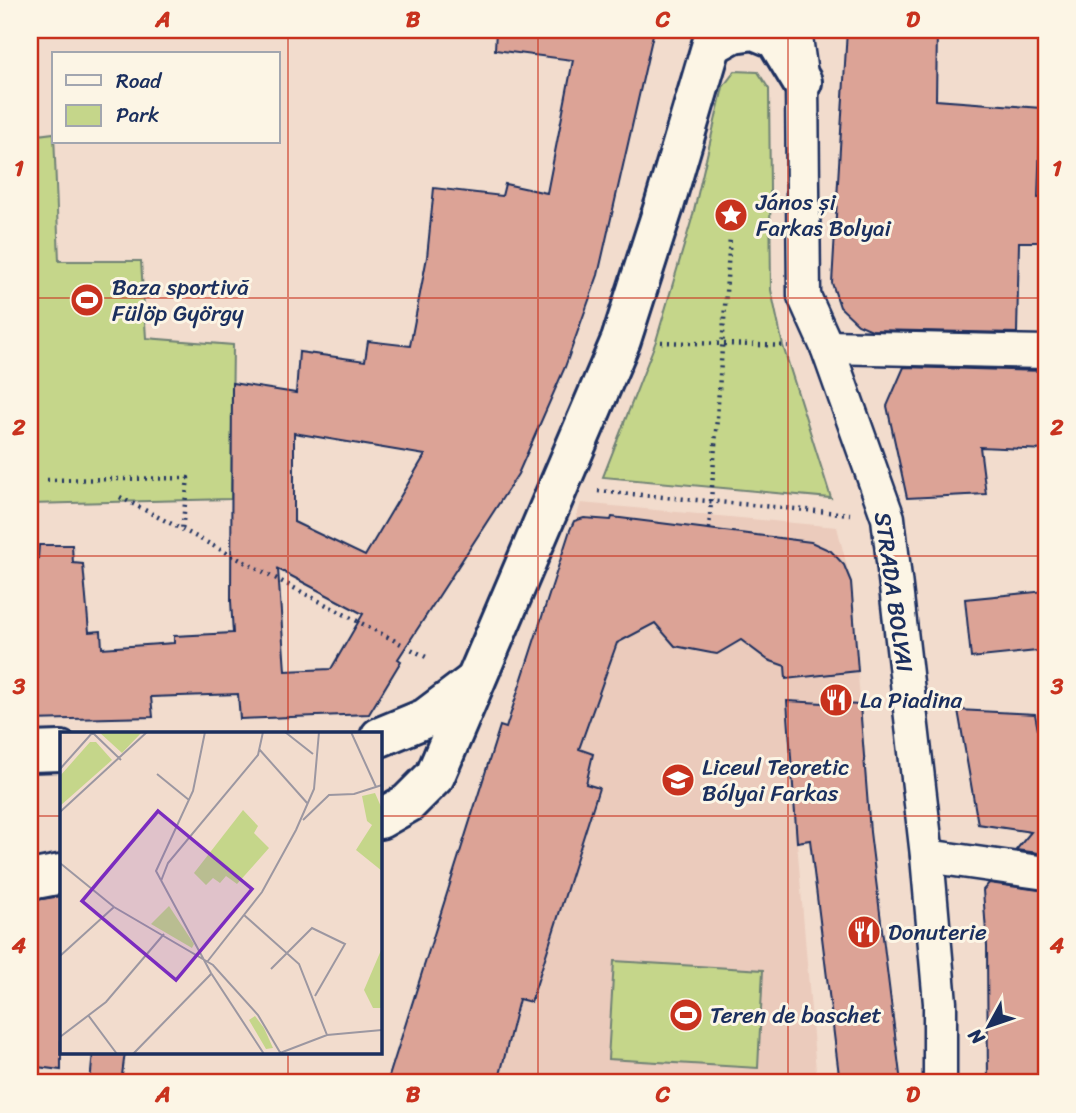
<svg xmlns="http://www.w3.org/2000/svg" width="1076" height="1113" font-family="Sriracha,sans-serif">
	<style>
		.built { fill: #ebcbbc }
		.green { fill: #c5d68a; stroke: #708274; stroke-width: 2 }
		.building { fill: #dca396; stroke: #1b2f5e; stroke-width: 2; fill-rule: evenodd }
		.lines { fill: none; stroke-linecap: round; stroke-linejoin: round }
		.street-casing { stroke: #1b2f5e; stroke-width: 37 }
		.secondary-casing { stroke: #1b2f5e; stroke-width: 44 }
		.path { stroke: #1b2f5e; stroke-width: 4.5; stroke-dasharray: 2 5; stroke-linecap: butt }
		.street { stroke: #fcf5e5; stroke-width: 32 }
		.secondary { stroke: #fcf5e5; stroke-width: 38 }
		.grid { fill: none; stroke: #c8321e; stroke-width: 2; stroke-opacity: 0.55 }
		.labels { text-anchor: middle; stroke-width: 6; stroke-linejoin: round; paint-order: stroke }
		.poi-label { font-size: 23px; fill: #1b2f5e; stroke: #fcf5e5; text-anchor: start }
		.street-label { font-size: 23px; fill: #1b2f5e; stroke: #fcf5e5 }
		.inset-road { fill: none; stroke: #9c97a1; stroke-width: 2 }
		.view { fill: #7b2cbf; fill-opacity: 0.15; stroke: #7b2cbf; stroke-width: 3.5 }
		.inset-edge { fill: none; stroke: #1b2f5e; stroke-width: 3.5 }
		.neatline { fill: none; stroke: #c8321e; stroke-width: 2.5 }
		.grid-label { font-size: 23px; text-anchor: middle; font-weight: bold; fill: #c8321e }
	</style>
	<rect width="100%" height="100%" fill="#f2dccd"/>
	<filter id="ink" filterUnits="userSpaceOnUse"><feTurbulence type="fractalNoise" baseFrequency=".0143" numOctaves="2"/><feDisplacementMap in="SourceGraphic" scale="14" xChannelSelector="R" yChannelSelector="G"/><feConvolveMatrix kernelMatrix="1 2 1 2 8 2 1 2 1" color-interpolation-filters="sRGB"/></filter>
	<g filter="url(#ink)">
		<!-- built -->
		<polygon class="built" points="581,503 837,527 851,582 870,832 797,842 817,1083 475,1083 394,1061"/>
		<!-- green -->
		<g class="green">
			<polygon points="735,71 758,72 769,89 771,290 783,346 831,498 603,477 656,341 693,215 723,87"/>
			<polygon points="54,133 59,261 141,261 146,338 233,345 231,499 30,504 30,136"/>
			<polygon points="614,961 763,970 758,1068 608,1059"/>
		</g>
		<!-- building -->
		<g class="building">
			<path d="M496,30h158l-56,245 -33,92 -47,107 -120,185 3,2 -32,53 -129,5 -2,-25 -87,3 2,20 -123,3v-160l8,-1 1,-14h33l1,18 10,1 6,68 12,-1 1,17 72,-5v-7l59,-3 -2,-32 1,-218 64,10 3,-41 66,9 3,-20 42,5 17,-89 7,-69 68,8 3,-12 42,9 26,-133 -78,-10zM294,433l131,22 -60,101 -71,-34zM278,569l85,45 -32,55 -46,2z"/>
			<polygon points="847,30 937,30 936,100 1041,108 1038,198 1046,198 1046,242 1019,242 1017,333 872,330 858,324 840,307 832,283"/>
			<polygon points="904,367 1046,371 1046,450 980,447 986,494 907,498 887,406"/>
			<polygon points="612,517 811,542 831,551 844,565 851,582 858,671 786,679 785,666 768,660 741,640 717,654 711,653 675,646 655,623 617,643 579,749 593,754 586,784 599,788 531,1002 519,999 498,1083 387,1083 500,726 506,728 570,530 574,521 584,518 611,520"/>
			<polygon points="1046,591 1046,650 971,658 965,599"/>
			<polygon points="787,701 860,705 870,832 901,1083 840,1083 810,840 797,842"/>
			<polygon points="958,710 1035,714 1042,752 1046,753 1046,854 1016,850 1031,832 978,824"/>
			<polygon points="989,883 1046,891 1046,1083 988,1083 987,946 983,890"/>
			<polygon points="61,896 61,1070 30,1066 30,901"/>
			<polygon points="93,1052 125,1052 121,1083 90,1083"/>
		</g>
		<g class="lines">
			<defs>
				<g id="street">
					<polyline points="795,30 802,82 804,296 827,347 888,518 927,856 940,1003 940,1083"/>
					<polyline points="827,347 1046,352"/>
					<polyline points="927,856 1046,873"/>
				</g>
				<g id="secondary">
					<polyline points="713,44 733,33 754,30 776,39 802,82"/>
					<polyline points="380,737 426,718 475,681"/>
					<polyline points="30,752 61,751"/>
					<polyline points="380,819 408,803 435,776 621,340 664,206 716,30"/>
					<polyline points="30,880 61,874"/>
				</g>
			</defs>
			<!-- street casing -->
			<use href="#street" class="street-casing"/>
			<!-- secondary casing -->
			<use href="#secondary" class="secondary-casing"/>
			<!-- path -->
			<g class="path">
				<polyline points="661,342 788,346"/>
				<polyline points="47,480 188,478 182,530"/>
				<polyline points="598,491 850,514"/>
				<polyline points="120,497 428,658"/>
				<polyline points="709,529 730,237"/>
			</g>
			<!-- street -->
			<use href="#street" class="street"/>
			<!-- secondary -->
			<use href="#secondary" class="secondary"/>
		</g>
	</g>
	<!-- grid -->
	<path class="grid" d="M288,30v703M538,30v1053M788,30v1053M30,298h1016M30,556h1016M30,816h31M380,816h666M288,1052v31"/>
	<!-- icons -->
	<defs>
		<symbol id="sight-disc" viewBox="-11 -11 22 22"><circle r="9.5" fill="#c8321e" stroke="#fcf5e5"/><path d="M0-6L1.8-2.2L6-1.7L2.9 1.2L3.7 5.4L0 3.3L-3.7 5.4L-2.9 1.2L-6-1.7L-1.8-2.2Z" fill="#fff"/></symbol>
		<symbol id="stadium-disc" viewBox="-11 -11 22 22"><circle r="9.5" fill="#c8321e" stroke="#fcf5e5"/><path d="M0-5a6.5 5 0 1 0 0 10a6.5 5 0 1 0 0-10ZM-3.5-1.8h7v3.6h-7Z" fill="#fff"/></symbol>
		<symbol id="restaurant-disc" viewBox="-11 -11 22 22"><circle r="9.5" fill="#c8321e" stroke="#fcf5e5"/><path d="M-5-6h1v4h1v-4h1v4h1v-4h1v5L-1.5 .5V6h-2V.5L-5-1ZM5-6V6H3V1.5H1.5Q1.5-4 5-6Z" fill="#fff"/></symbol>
		<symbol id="university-disc" viewBox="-11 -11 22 22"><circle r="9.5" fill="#c8321e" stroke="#fcf5e5"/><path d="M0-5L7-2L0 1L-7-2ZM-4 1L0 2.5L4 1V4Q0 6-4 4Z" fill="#fff"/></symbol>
	</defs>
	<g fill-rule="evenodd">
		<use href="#sight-disc" x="712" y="196" width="38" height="38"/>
		<use href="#stadium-disc" x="68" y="281" width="38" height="38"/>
		<use href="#restaurant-disc" x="817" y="681" width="38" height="38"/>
		<use href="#university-disc" x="659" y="761" width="38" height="38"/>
		<use href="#restaurant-disc" x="845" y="913" width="38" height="38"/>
		<use href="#stadium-disc" x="667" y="996" width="38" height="38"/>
	</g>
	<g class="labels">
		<!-- poi labels -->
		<g class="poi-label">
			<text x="756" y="210">János și<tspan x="756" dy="26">Farkas Bolyai</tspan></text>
			<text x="112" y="295">Baza sportivă<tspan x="112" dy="26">Fülöp György</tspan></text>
			<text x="860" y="708">La Piadina</text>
			<text x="702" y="775">Liceul Teoretic<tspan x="702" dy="26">Bólyai Farkas</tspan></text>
			<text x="888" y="940">Donuterie</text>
			<text x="710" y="1023">Teren de baschet</text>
		</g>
		<!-- street labels -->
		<g class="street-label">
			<text transform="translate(894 592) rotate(82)" y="8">STRADA BOLYAI</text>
		</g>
	</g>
	<!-- overview -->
	<g transform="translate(60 732)">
		<rect width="322" height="322" fill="#f2dccd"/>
		<path d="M39,0h43l-20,21zM30,10h6l16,18 -52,46v-30zM315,61l7,16v62l-26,-21 16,-25 -5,-4 -5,-25zM183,78l15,16 -4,7 15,15 -32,36 -11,-8 -6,7 -7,-5 -7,7 -12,-12zM109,174l25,38 -2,4 -41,-24zM322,216v60h-9l-9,-18zM195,284l9,12 9,20 -7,1 -17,-29z" fill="#c5d68a"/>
		<path class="inset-road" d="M145,0l-12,59 -37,80 55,102 53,81M225,0l28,22M291,0l25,55M33,1l28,27M199,17l49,55M0,37l33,-37M97,42l32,26M0,80l87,-80M243,88l26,-25 25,-1 28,-9M0,131l54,44 99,58 45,50 23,39M101,149l7,-18 90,-108 5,-23M184,183l55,49 28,71M0,224l54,-49M147,230l55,-70 34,-62 18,-41 5,-57M211,237l41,-41 33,16 -30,52M28,283l29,39M0,305l46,-35 58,-68M220,321l47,-18 55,-5M73,322l79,-81"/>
		<path class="view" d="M98,79l94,78 -76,91 -94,-79z"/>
		<rect width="322" height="322" class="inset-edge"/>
	</g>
	<!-- margin -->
	<rect width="1076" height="1113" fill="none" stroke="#fcf5e5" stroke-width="77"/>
	<!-- legend -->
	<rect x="52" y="52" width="228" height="91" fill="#fcf5e5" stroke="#a2a6af" stroke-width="2"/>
	<rect x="66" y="75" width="35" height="10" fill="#fcf5e5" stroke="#a2a6af" stroke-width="2"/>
	<text x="116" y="88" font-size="21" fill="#1b2f5e">Road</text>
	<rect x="66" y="105" width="35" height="21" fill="#c5d68a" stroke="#a2a6af" stroke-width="2"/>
	<text x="116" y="122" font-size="21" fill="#1b2f5e">Park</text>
	<!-- north arrow -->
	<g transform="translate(989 1026) rotate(230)" stroke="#fcf5e5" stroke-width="5" paint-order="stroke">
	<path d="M0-5L12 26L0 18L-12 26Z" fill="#1b2f5e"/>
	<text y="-10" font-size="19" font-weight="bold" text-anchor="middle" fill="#1b2f5e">N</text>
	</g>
	<rect x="38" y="38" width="1000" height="1036" class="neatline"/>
	<g class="grid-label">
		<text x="163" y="27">A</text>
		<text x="413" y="27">B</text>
		<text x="663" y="27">C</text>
		<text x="913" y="27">D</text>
		<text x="19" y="176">1</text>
		<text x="1057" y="176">1</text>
		<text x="19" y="435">2</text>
		<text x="1057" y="435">2</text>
		<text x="19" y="694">3</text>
		<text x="1057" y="694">3</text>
		<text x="19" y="953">4</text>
		<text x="1057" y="953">4</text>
		<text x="163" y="1102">A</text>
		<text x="413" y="1102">B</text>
		<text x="663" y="1102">C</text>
		<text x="913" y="1102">D</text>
	</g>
</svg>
